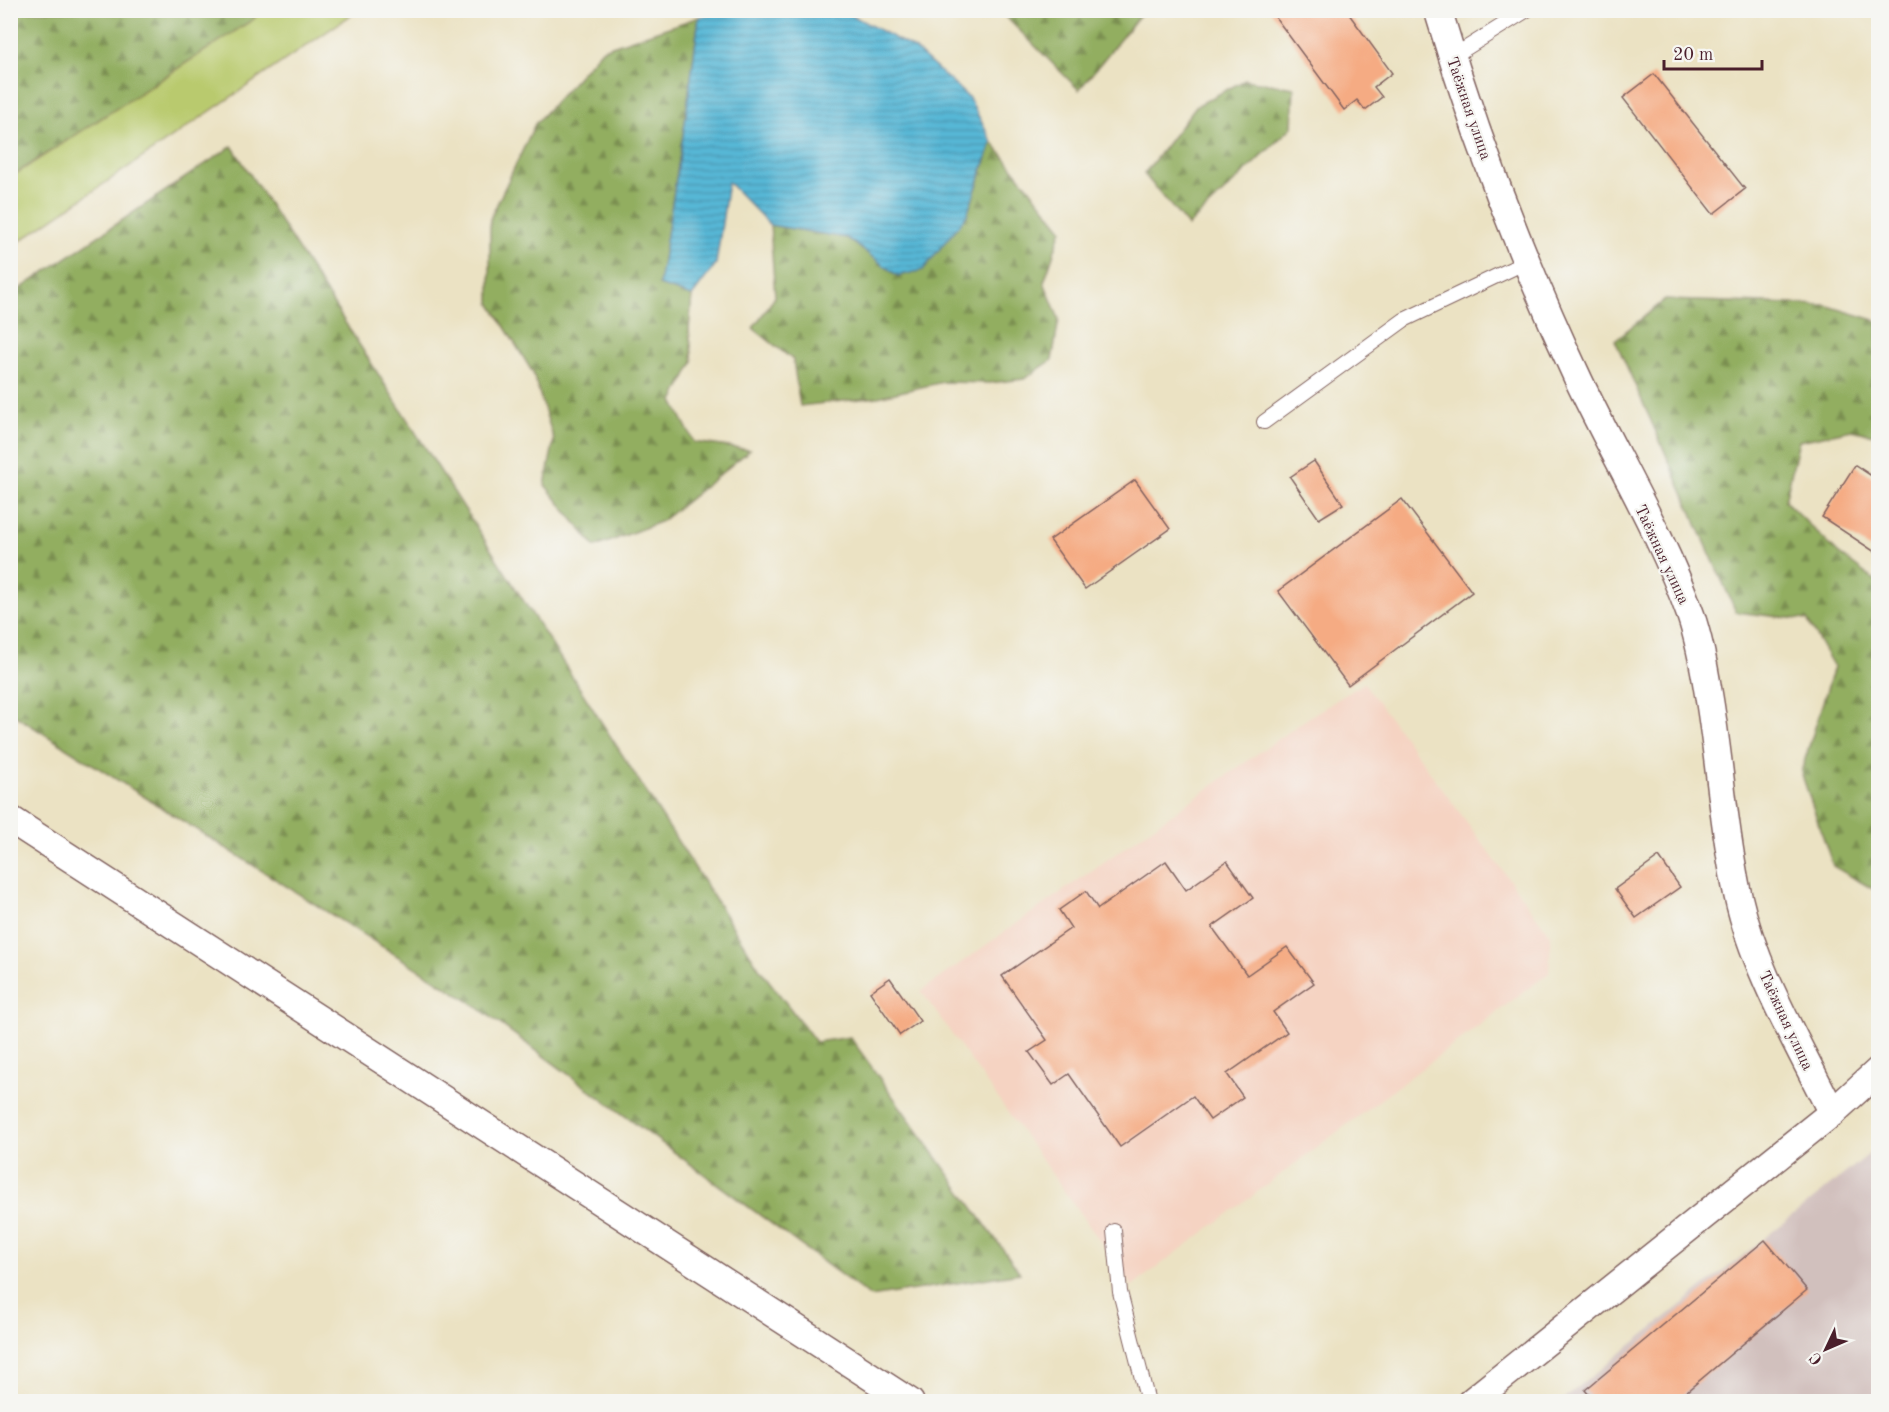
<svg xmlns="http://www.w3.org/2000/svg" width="1889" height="1412" font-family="'Old Standard TT',serif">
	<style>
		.built { fill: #f5d3c2 }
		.industrial { fill: #d1c0bd }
		.forest { fill: url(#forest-firs); stroke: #6e6646; stroke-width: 1.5 }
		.garden { fill: #b9ca6e; stroke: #82744c; stroke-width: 1.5 }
		.water { fill: url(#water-rules); stroke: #506b80; stroke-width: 1.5 }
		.building { fill: #f5ab83 }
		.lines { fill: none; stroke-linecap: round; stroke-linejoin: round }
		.service-casing { stroke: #826360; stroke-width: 16 }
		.minor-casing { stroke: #826360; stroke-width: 30 }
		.service { stroke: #fff; stroke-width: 14 }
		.minor { stroke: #fff; stroke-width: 27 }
		.labels { text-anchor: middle; stroke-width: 4.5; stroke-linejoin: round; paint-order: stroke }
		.street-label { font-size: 16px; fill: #4a1f2b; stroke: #f6f6f2 }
	</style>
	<defs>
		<pattern id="forest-firs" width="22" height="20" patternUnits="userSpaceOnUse" patternTransform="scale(1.5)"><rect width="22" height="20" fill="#92ae61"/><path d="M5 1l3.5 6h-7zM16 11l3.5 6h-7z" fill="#798d50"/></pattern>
		<pattern id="water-rules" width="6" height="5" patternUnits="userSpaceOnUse" patternTransform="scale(1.5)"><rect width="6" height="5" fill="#57b7d6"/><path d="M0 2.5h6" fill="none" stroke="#4a94ae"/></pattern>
	</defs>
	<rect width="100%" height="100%" fill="#f6f6f2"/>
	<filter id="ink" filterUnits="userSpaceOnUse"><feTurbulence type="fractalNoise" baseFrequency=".0167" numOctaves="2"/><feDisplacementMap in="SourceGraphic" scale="12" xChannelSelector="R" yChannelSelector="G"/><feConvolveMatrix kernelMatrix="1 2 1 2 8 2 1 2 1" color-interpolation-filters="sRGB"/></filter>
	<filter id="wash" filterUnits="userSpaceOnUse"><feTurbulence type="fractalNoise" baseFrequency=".008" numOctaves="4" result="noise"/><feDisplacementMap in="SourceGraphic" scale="24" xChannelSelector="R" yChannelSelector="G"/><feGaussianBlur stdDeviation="1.35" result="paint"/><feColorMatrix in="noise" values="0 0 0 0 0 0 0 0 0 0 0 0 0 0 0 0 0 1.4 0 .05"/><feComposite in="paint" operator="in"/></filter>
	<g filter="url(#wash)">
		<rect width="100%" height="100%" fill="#ebe2c3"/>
		<!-- built -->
		<polygon class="built" points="1364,683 1551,936 1549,973 1132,1286 921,991 1311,716"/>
		<!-- industrial -->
		<polygon class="industrial" points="1878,1147 1878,1401 1561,1401"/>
		<!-- forest -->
		<g class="forest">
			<polygon points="11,11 259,11 254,19 11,177"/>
			<polygon points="1000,11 1143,11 1079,90"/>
			<polygon points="699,17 685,123 659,285 692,296 689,330 693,362 673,401 694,442 750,450 662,521 595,547 545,485 554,440 533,373 490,303 490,219 535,124 603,49"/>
			<polygon points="1245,80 1294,88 1292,127 1188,226 1144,174 1196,106"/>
			<polygon points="992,142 1062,229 1044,282 1059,319 1052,360 1024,379 990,383 943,382 878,397 800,406 793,360 753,328 775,297 770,225 847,238 898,276 967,215"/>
			<polygon points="232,146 759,968 816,1042 850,1037 1020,1273 871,1297 469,1001 11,713 11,295"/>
			<polygon points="1665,300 1825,305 1878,321 1878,436 1852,430 1799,441 1785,501 1838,553 1878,583 1878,892 1833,866 1801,772 1834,667 1807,620 1736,612 1615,340"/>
		</g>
		<!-- garden -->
		<polygon class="garden" points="259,11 357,11 11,247 11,177 254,19"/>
		<!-- water -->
		<polygon class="water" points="724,11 844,11 915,49 969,98 992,142 967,215 923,270 898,276 847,238 770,225 728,182 716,264 692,296 659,285 685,123 699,17"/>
		<g id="blocks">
			<!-- building -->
			<g class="building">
				<polygon points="1270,10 1346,10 1392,73 1374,87 1382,97 1365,110 1357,100 1344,110"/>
				<polygon points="1654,74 1745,189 1713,214 1623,98"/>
				<polygon points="1314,461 1343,504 1319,519 1290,477"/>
				<polygon points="1855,465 1878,480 1878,554 1822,517"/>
				<polygon points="1135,480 1170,529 1085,589 1050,540"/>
				<polygon points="1402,499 1472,592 1348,685 1278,591"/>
				<polygon points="1659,857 1680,887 1636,918 1615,889"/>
				<polygon points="1166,861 1186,890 1227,861 1253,898 1212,927 1247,975 1287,947 1314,983 1273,1012 1287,1032 1227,1074 1243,1097 1210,1120 1193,1096 1120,1147 1069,1074 1053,1085 1029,1052 1047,1040 1002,976 1071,928 1059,910 1086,891 1098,909"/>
				<polygon points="890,978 920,1021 900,1035 870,992"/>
				<polygon points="1765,1240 1807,1290 1674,1402 1595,1402 1585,1390"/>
			</g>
		</g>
	</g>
	<g filter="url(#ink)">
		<use href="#blocks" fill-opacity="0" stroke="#826360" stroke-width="1.5"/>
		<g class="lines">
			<defs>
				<g id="service">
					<polyline points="1452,57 1527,10"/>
					<polyline points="1264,422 1404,320 1526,262"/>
					<polyline points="1114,1231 1120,1292 1148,1402"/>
				</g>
				<g id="minor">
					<path d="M1438,10c37,127 85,252 141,371 37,78 83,153 112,235 8,24 13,50 17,75 12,68 15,138 30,205 17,76 60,147 94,217"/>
					<polyline points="10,819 910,1402"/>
					<polyline points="1471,1402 1832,1113 1878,1071"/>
				</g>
			</defs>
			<!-- service casing -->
			<use href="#service" class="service-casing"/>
			<!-- minor casing -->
			<use href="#minor" class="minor-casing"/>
			<!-- service -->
			<use href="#service" class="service"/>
			<!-- minor -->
			<use href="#minor" class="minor"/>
		</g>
	</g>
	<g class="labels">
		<!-- street labels -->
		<g class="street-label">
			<text transform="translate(1470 108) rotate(71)" y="6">Таёжная улица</text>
			<text transform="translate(1663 554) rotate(65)" y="6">Таёжная улица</text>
			<text transform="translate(1787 1020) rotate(65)" y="6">Таёжная улица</text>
		</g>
	</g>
	<!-- margin -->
	<rect width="1889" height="1412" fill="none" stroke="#f6f6f2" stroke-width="36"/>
	<!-- north arrow -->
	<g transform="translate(1826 1349) rotate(226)" stroke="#f6f6f2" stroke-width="4.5" paint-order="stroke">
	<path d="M0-4.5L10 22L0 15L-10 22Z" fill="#4a1f2b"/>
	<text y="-9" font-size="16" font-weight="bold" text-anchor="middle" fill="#4a1f2b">С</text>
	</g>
	<!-- scale -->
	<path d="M1664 60v9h98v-9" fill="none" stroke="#4a1f2b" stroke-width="3"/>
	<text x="1673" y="60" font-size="18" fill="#4a1f2b" stroke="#f6f6f2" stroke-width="4.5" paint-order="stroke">20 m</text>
</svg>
